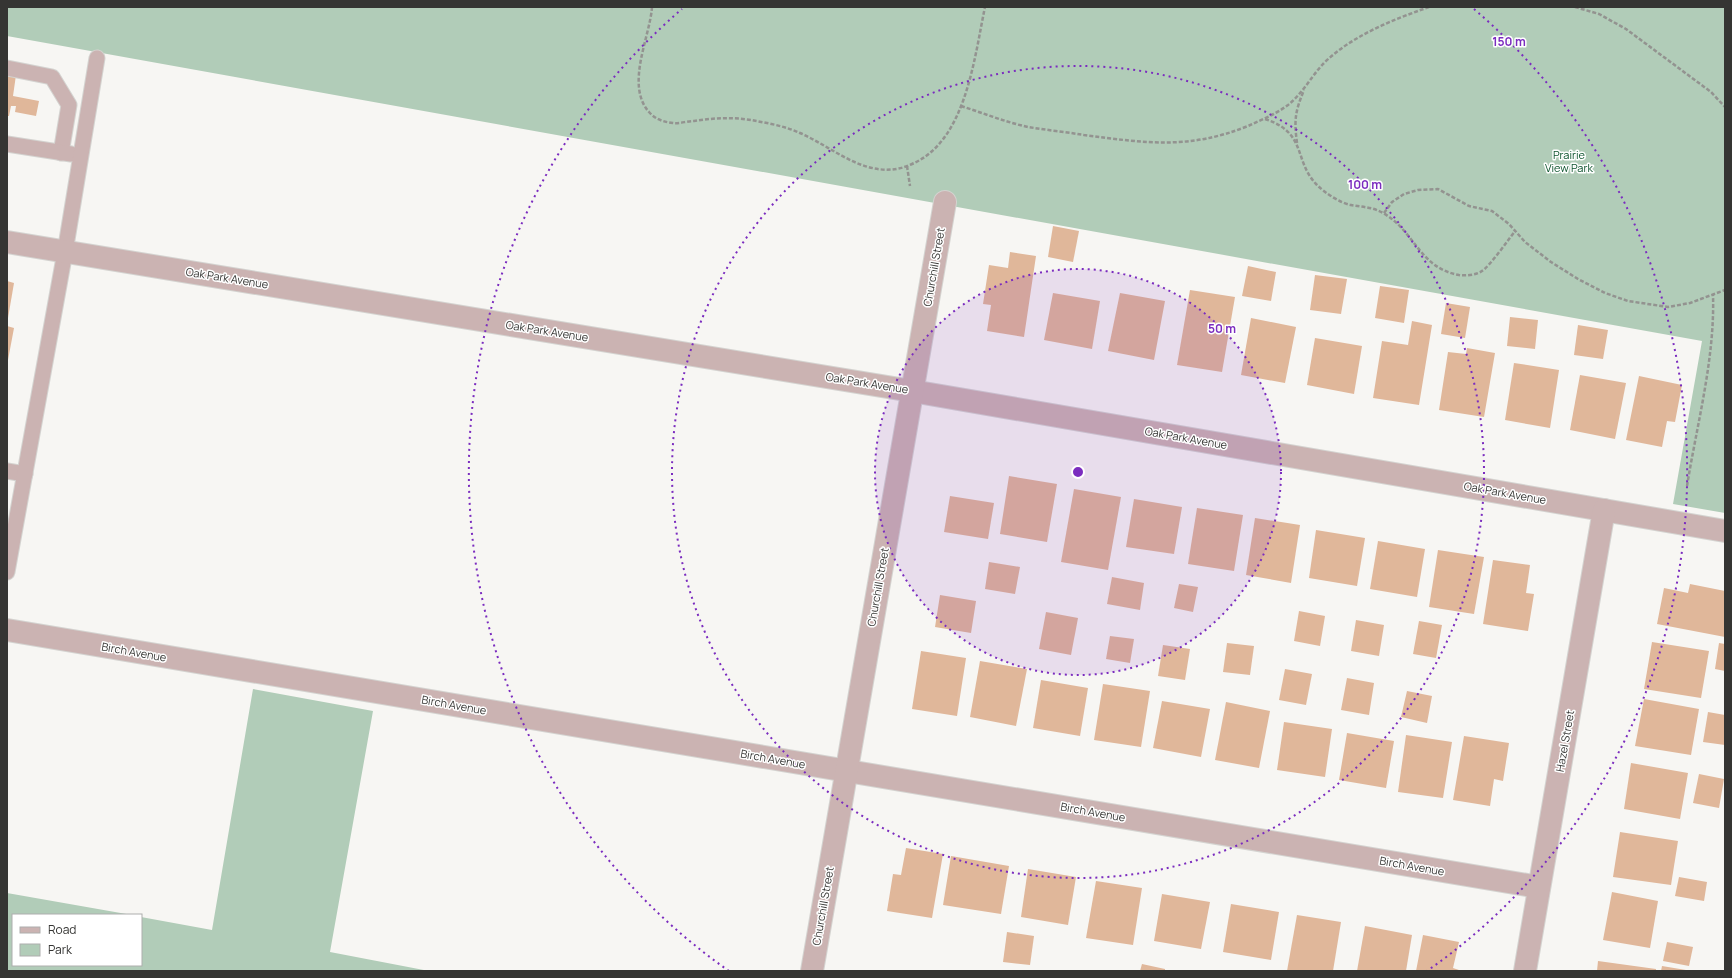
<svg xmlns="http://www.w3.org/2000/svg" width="1732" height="978" font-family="Manrope,sans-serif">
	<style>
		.green { fill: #b1ccb8 }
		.building { fill: #e0b79a }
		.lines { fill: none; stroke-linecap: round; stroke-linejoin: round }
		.lane-casing { stroke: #d4d3d0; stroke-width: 17 }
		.street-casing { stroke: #d4d3d0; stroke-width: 24 }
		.path { stroke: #939390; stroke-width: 2.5; stroke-dasharray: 4 2; stroke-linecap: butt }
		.lane { stroke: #cbb3b2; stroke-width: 15 }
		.street { stroke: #cbb3b2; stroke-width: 22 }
		.ring { fill: none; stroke: #7b2cbf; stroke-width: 2; stroke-dasharray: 2 4 }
		.labels { text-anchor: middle; stroke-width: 3; stroke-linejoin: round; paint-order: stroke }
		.park-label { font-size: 11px; fill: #0c522c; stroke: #fff }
		.street-label { font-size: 11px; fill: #353533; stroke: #fff }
		.centre { fill: #7b2cbf; stroke: #fff; stroke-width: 2 }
		.ring-label { font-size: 12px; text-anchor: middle; font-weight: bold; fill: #7b2cbf; stroke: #fff; stroke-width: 3; stroke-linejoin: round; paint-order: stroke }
	</style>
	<rect width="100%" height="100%" fill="#f7f6f3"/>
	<!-- green -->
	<g class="green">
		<polygon points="7,7 1725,7 1725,513 1673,504 1702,341 7,36"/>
		<polygon points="253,689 373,711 330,952 429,971 7,971 7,893 132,915 13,915 13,965 141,965 141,917 212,930"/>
	</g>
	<!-- building -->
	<g class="building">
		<polygon points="7,74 16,75 13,96 39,101 36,116 15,112 16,106 11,106 9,116 7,116"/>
		<polygon points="1053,226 1079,231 1073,262 1048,257"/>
		<polygon points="1010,252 1036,256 1024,337 987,331 991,305 983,304 989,265 1008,268"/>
		<polygon points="1248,266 1276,272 1271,301 1242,296"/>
		<polygon points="1315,275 1347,279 1341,314 1310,310"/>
		<polygon points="7,281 14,283 8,318 7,318"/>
		<polygon points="1380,286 1409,290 1404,323 1375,318"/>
		<polygon points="1190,290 1235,297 1222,372 1177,365"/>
		<polygon points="1053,293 1100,301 1092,349 1044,340"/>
		<polygon points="1120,293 1165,301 1154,360 1108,351"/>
		<polygon points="1446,303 1470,307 1465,338 1441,334"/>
		<polygon points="1510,317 1538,320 1535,349 1507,346"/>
		<polygon points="1251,318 1296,327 1285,383 1241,375"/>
		<polygon points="1412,321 1432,325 1419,405 1373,398 1382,341 1408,345"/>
		<polygon points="1578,325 1608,330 1603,359 1574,355"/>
		<polygon points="7,326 14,328 8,360 7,360"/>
		<polygon points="1315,338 1362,346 1354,394 1307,385"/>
		<polygon points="1467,348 1495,353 1484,417 1439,410 1448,352 1466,354"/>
		<polygon points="1514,363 1559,370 1550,428 1505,420"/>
		<polygon points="1580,375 1626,383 1615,439 1570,430"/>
		<polygon points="1639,376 1682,385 1675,422 1667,421 1662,447 1626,440"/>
		<polygon points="1009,476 1057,484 1047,542 1000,534"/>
		<polygon points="1074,489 1121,497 1108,570 1061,562"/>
		<polygon points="950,496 994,503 988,539 944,532"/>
		<polygon points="1134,499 1182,507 1174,554 1126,547"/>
		<polygon points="1197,508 1243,515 1234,571 1188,564"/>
		<polygon points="1255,518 1300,525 1291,583 1246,575"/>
		<polygon points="1316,530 1365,538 1357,586 1309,578"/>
		<polygon points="1378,541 1425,549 1417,597 1370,589"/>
		<polygon points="1438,550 1484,557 1474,614 1429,607"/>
		<polygon points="1493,560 1530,565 1526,593 1534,594 1528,631 1483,624"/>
		<polygon points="989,562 1020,567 1015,594 985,589"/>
		<polygon points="1112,577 1144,583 1140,610 1107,604"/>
		<polygon points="1179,584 1198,587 1193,612 1174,608"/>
		<polygon points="1690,584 1725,591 1725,637 1657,624 1664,588 1688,593"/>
		<polygon points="940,595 976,601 971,633 935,627"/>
		<polygon points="1299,611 1325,616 1320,646 1294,641"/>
		<polygon points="1046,612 1078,618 1071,655 1039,649"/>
		<polygon points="1356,620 1384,625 1379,656 1351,651"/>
		<polygon points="1419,621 1442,625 1436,658 1413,654"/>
		<polygon points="1110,636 1134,639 1130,663 1106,659"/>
		<polygon points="1652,642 1709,651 1701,698 1644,689"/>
		<polygon points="1227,643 1254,646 1250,675 1223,672"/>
		<polygon points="1719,643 1725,644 1725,671 1715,669"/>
		<polygon points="1163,645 1190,649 1185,680 1158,676"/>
		<polygon points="921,651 966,658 957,716 912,709"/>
		<polygon points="980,661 1027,669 1016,726 970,717"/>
		<polygon points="1285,669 1312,674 1306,705 1279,700"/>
		<polygon points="1347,678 1374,683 1369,715 1341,710"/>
		<polygon points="1041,680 1088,688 1080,736 1033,728"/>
		<polygon points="1103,684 1150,691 1141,747 1094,740"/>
		<polygon points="1407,691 1432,696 1427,723 1401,717"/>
		<polygon points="1644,699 1699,709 1691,755 1635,746"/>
		<polygon points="1162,701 1210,709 1201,757 1153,748"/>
		<polygon points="1226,702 1270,711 1259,768 1215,760"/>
		<polygon points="1708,712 1725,715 1725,745 1703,742"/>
		<polygon points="1284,722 1332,729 1325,777 1277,770"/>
		<polygon points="1347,733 1394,741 1386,788 1339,780"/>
		<polygon points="1406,735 1452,742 1443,798 1398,792"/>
		<polygon points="1464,736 1509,743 1503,781 1494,779 1490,806 1453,800"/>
		<polygon points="1631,763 1688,773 1680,819 1624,809"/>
		<polygon points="1699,774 1724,779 1719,808 1693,803"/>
		<polygon points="1620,832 1678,841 1671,885 1613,877"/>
		<polygon points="906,848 943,854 932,918 887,911 893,874 901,875"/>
		<polygon points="951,856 1009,866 1001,914 943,905"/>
		<polygon points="1028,869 1076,877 1068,925 1021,917"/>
		<polygon points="1679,877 1707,882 1704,901 1675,896"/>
		<polygon points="1096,881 1142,888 1133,945 1086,938"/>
		<polygon points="1612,892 1658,901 1650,948 1603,940"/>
		<polygon points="1162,894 1210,902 1201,949 1154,941"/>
		<polygon points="1231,904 1279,912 1271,960 1223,952"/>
		<polygon points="1297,915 1341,922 1333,971 1287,971"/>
		<polygon points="1365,926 1412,935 1406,971 1357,971"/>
		<polygon points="1007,932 1034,936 1030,965 1003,962"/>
		<polygon points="1423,935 1459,942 1453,968 1462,971 1416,971"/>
		<polygon points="1667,942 1693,947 1689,966 1663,961"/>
		<polygon points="1598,961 1656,969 1656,971 1597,971"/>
		<polygon points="1142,964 1165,969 1165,971 1140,971"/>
		<polygon points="1662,966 1686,970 1686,971 1661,971"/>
	</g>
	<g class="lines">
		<defs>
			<g id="lane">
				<polyline points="7,68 52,77 69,105 61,153"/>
				<polyline points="7,144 71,154"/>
				<polyline points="7,471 25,474"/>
				<polyline points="7,572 65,252 97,58"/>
			</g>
			<g id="street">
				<polyline points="7,242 912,391 1725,531"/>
				<polyline points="7,630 1539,887"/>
				<polyline points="812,971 945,202"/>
				<polyline points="1525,971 1604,510"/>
			</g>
		</defs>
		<!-- lane casing -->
		<use href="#lane" class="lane-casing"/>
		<!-- street casing -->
		<use href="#street" class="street-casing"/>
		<!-- path -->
		<g class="path">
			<path d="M652,7c-2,30 -27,78 -3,105 6,7 14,10 24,11 6,1 14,-2 21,-2 19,-3 38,-4 57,-1 16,3 34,6 49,13 23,10 44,27 68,34 15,4 29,4 44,-3 54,-23 62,-105 73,-157"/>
			<polyline points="1575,7 1599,14 1626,29 1711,92 1725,107"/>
			<path d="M961,106c22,7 44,16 67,21 18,3 38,5 56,8 62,8 104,15 164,-9 13,-6 28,-12 40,-21 14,-11 23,-28 35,-41 28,-28 69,-44 106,-57"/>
			<path d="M1265,119c43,14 28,42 52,66 8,8 23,18 34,20 11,2 22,2 32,8 32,18 36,55 76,62 7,1 17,0 23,-4 7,-4 27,-32 33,-40"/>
			<path d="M1297,143c-3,-23 -2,-31 7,-53"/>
			<polyline points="907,166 910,186"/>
			<polyline points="1384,213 1392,202 1404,194 1418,190 1438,189 1469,206 1492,211 1509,224 1525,242 1551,262 1578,279 1605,293 1628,301 1668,307 1690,303 1725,290"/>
			<path d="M1687,486c10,-62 28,-128 26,-191"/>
		</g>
		<!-- lane -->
		<use href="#lane" class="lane"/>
		<!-- street -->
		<use href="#street" class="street"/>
	</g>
	<!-- distance rings -->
	<circle cx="1078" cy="472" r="203" fill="#7b2cbf" fill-opacity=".12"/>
	<g class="ring">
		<circle cx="1078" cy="472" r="203"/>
		<circle cx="1078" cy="472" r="406"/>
		<path d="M729 971A609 609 0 0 1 682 9M1474 9A609 609 0 0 1 1427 971"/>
	</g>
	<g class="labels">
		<!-- park labels -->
		<g class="park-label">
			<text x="1569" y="159">Prairie<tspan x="1569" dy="13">View Park</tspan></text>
		</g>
		<!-- street labels -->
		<g class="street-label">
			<text transform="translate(934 267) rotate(-80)" y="4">Churchill Street</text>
			<text transform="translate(227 278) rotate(9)" y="4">Oak Park Avenue</text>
			<text transform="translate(547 331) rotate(9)" y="4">Oak Park Avenue</text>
			<text transform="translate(867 383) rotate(9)" y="4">Oak Park Avenue</text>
			<text transform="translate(1186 438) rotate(10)" y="4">Oak Park Avenue</text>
			<text transform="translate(1505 493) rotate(10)" y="4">Oak Park Avenue</text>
			<text transform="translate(878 587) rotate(-80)" y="4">Churchill Street</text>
			<text transform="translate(134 652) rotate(10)" y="4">Birch Avenue</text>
			<text transform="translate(454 705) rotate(10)" y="4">Birch Avenue</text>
			<text transform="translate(1565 741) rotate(-80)" y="4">Hazel Street</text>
			<text transform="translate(773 759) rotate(10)" y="4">Birch Avenue</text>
			<text transform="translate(1093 812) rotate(10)" y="4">Birch Avenue</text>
			<text transform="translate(1412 866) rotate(10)" y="4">Birch Avenue</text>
			<text transform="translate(823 906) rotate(-80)" y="4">Churchill Street</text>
		</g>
	</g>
	<circle cx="1078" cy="472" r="6" class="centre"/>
	<g class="ring-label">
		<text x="1509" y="46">150 m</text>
		<text x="1365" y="189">100 m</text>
		<text x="1222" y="333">50 m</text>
	</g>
	<!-- border -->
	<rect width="1732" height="978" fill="none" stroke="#353533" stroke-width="16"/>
	<!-- legend -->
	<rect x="12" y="914" width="130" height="52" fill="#ffffff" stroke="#aeaead"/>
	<rect x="20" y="927" width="20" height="6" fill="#cbb3b2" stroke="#aeaead"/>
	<text x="48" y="934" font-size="12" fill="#353533">Road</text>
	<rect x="20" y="944" width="20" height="12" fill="#b1ccb8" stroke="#aeaead"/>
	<text x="48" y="954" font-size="12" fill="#353533">Park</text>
</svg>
